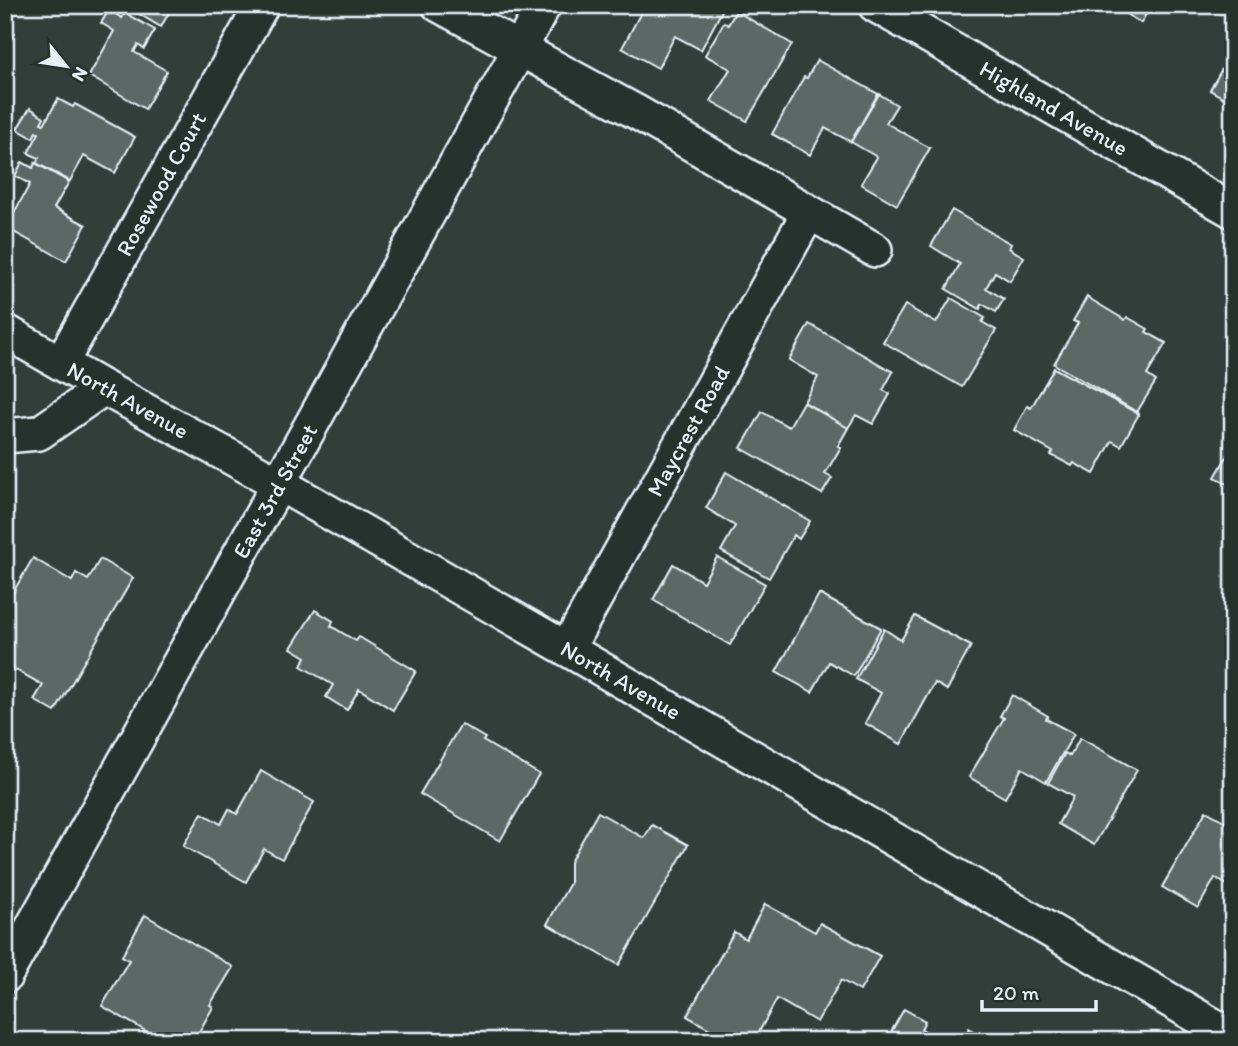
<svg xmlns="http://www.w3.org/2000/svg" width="1238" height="1046" font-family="Itim,sans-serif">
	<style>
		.building { fill: #5c6865; stroke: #e8f1f8; stroke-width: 2 }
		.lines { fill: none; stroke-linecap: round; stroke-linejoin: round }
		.minor-casing { stroke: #e8f1f8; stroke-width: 38 }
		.minor { stroke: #26332d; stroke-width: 33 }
		.labels { text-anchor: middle; stroke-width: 7; stroke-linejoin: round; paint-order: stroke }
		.street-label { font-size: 23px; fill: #e8f1f8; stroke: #26332d }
	</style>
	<rect width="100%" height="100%" fill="#323e39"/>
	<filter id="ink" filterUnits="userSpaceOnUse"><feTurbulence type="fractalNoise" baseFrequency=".0143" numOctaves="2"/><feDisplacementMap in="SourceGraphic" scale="14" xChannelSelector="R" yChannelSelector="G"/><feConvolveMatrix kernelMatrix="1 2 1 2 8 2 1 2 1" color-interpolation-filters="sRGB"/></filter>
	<g filter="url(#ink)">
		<!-- building -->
		<g class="building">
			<polygon points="124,5 173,5 161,27"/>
			<polygon points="645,5 725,5 701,50 675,36 658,68 622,48"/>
			<polygon points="1112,5 1151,5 1141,23"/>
			<polygon points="109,10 122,18 125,13 155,30 144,49 138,45 134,52 167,71 145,109 89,76 114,31 101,23"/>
			<polygon points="736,11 792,44 747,121 711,101 730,69 705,55 724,22 728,25"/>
			<polygon points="1233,49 1233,103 1210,90"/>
			<polygon points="817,60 878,94 851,142 825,128 810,155 772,134 804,77 807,78"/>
			<polygon points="879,94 897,105 886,123 930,148 897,205 861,184 877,157 851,142"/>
			<polygon points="58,99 73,107 75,104 135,137 115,173 84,156 70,181 36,163 39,158 28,153 39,133 36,132 33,138 17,129 30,108 44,117 41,123 44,124"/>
			<polygon points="22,162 33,168 35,163 69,182 54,208 86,225 66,261 5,227 7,225 5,223 5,208 14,213 30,184 15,176"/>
			<polygon points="952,210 1011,244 1009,248 1024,257 1010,281 995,272 986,288 1004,299 996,312 982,304 980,309 946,289 960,264 931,246"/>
			<polygon points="1087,297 1125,320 1127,317 1148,329 1146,332 1166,343 1147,375 1156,381 1137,412 1054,364 1078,323 1073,321"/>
			<polygon points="951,298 985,318 982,322 996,330 962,387 883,342 905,305 936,323"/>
			<polygon points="809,324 893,372 883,390 890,394 873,424 856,415 848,428 804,402 818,377 789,360"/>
			<polygon points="1054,368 1139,414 1121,446 1112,441 1094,474 1074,463 1072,466 1051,455 1053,452 1014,430 1027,406 1031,408"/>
			<polygon points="803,402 848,428 838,446 841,447 825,474 832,478 822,494 741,448 762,412 789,427"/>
			<polygon points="1233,446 1233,487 1215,477"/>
			<polygon points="726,472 810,521 799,539 794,535 769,578 721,551 735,526 706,508"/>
			<polygon points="717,557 765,584 730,645 653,600 673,564 703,582"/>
			<polygon points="33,558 72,581 76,573 88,580 100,559 133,578 55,712 34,700 43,685 5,664 5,606"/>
			<polygon points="819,594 881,628 854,676 829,662 812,692 776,672"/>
			<polygon points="315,610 333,621 331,626 356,641 359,637 416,671 393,710 359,689 347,710 326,697 333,685 301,666 306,657 291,648"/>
			<polygon points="915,616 971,646 947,690 935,683 901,744 865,723 881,693 856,679 884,629 901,640"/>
			<polygon points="1012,695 1048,716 1046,719 1074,734 1046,782 1022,768 1005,798 969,777 1004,718 1000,716"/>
			<polygon points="461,724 485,738 483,741 539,774 500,841 420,794"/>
			<polygon points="1080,738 1137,770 1094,845 1058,824 1073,797 1048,783 1065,753 1070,756"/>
			<polygon points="261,771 314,802 282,859 264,849 246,882 183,846 202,813 221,824 229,809 237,814"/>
			<polygon points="1206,811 1233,826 1233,888 1215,878 1198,908 1162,887"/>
			<polygon points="598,812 644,838 652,825 688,845 619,965 547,924 570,883 570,862"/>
			<polygon points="765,904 815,932 820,923 880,956 860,991 841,980 817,1022 777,999 754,1041 731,1041 687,1016 734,932 746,939"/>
			<polygon points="145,915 233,967 210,1005 213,1007 194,1041 156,1041 155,1040 156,1037 102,1006 129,960 122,956"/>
			<polygon points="904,1009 925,1021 921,1029 943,1041 886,1041"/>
			<polygon points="969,1028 991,1041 962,1041"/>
		</g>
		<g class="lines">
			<defs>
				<g id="minor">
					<polyline points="439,5 638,113 875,250"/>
					<polyline points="875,5 1233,211"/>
					<polyline points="5,331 104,388 278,483 567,649 1233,1037"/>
					<polyline points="61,363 262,5"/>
					<polyline points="5,436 39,433 104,388"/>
					<polyline points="567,649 809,212"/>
					<path d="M5,976c181,-323 359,-648 539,-971"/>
				</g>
			</defs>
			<!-- minor casing -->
			<use href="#minor" class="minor-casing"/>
			<!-- minor -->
			<use href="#minor" class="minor"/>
		</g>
	</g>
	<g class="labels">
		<!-- street labels -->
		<g class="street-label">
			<text transform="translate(1054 108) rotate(30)" y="8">Highland Avenue</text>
			<text transform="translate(161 184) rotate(-61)" y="8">Rosewood Court</text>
			<text transform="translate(128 400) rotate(29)" y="8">North Avenue</text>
			<text transform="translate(688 431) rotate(-61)" y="8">Maycrest Road</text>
			<text transform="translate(275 491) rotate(-61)" y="8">East 3rd Street</text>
			<text transform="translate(621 680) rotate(30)" y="8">North Avenue</text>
		</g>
	</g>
	<!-- margin -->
	<rect width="1238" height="1046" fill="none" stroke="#26332d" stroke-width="28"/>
	<rect x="14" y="14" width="1210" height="1018" fill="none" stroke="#e8f1f8" stroke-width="2.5" filter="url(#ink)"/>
	<!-- north arrow -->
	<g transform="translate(66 66) rotate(120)" stroke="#26332d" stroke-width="5" paint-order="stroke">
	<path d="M0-5L12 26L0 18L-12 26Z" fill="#e8f1f8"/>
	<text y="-10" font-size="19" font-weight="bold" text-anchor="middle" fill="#e8f1f8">N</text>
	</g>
	<!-- scale -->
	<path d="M982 1000v10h114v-10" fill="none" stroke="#e8f1f8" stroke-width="3.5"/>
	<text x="993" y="1000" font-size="21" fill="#e8f1f8" stroke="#26332d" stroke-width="5" paint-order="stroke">20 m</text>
</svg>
